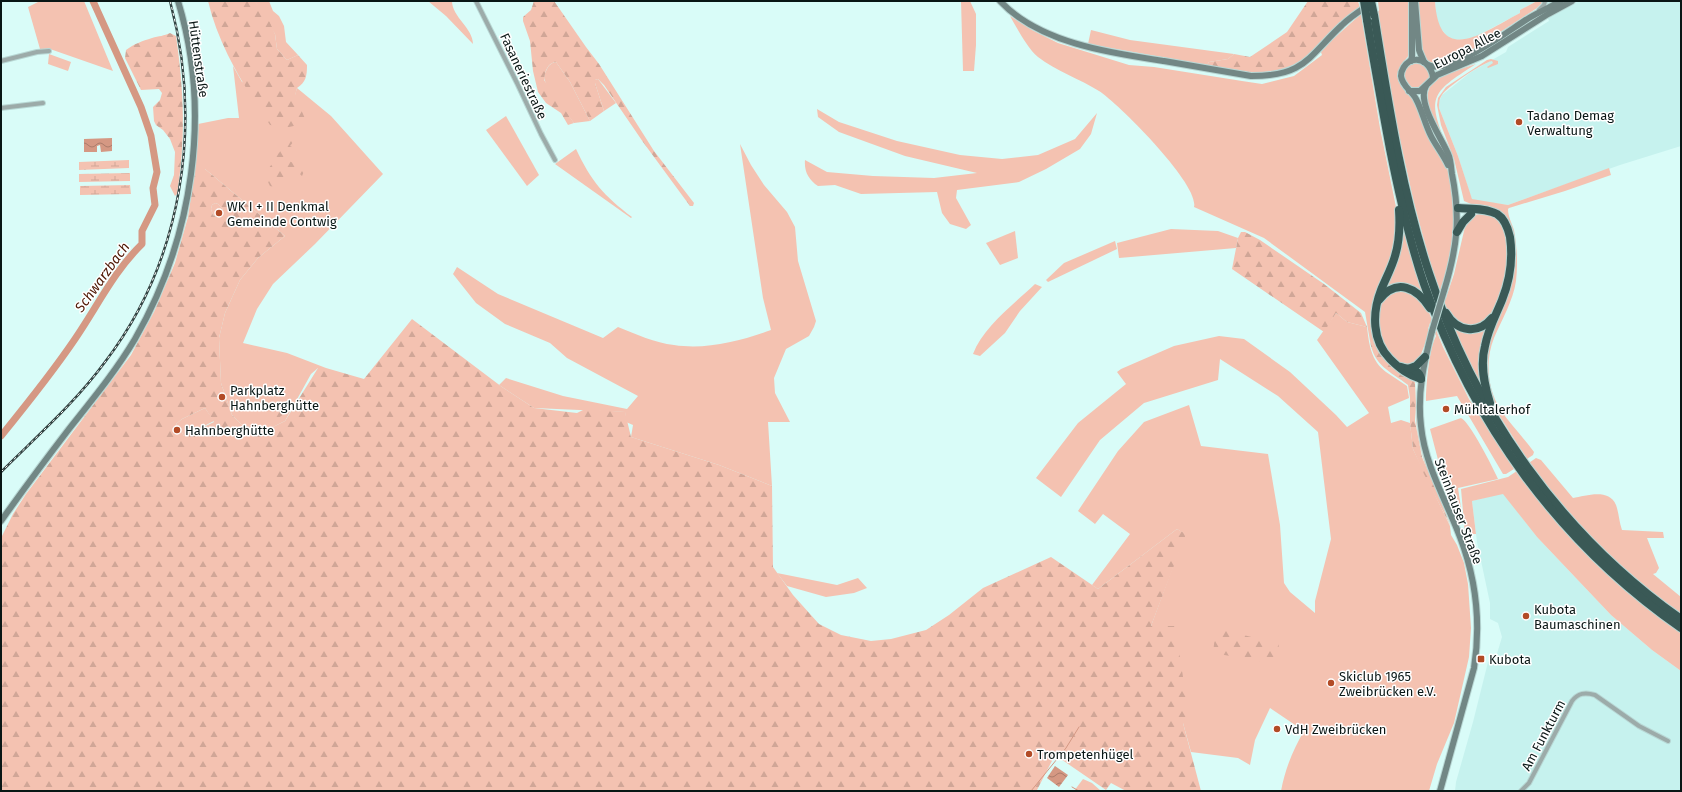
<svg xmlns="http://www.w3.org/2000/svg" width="1682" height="792" font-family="'Fira Sans',sans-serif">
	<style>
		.built { fill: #c6f2ee }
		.green { fill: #f4c2b1 }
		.forest { fill: url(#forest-firs); fill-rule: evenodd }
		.wetland { fill: url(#wetland-marsh) }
		.water { fill: url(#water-waves) }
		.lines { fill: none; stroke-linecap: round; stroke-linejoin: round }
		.stream { stroke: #d59883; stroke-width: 1 }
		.river { stroke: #d59883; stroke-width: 7 }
		.street-casing { stroke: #b8d7d4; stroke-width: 6 }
		.secondary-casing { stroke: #b8d7d4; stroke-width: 8 }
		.highway-casing { stroke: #b8d7d4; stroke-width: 10 }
		.street { stroke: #9caba9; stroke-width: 4 }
		.secondary { stroke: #728785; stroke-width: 6 }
		.highway { stroke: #3a5956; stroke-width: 8 }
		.rail-casing { stroke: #324342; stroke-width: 2.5 }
		.rail { stroke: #fff; stroke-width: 1; stroke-dasharray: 3; stroke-linecap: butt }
		.secondary-bridge-casing { stroke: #b8d7d4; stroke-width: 8; stroke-linecap: butt }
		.highway-bridge-casing { stroke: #b8d7d4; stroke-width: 10; stroke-linecap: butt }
		.secondary-bridge { stroke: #728785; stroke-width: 6 }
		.highway-bridge { stroke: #3a5956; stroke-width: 8 }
		.poi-dot { fill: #b24b26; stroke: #fff; stroke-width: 1.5 }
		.labels { text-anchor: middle; stroke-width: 3; stroke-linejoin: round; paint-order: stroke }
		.street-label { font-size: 13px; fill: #091615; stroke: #fff }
		.poi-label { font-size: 13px; fill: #091615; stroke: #fff; text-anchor: start }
		.water-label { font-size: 14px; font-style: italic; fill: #4c1501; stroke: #fff }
	</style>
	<defs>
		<pattern id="forest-firs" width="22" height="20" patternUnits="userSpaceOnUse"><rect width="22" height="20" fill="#f4c2b1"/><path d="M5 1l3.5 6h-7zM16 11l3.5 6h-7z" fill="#d0a697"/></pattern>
		<pattern id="wetland-marsh" width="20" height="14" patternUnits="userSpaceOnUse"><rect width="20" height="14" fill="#f4c2b1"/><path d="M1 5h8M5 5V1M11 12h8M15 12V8" fill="none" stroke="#d0a697"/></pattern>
		<pattern id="water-waves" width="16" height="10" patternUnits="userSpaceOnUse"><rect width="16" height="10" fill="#d59883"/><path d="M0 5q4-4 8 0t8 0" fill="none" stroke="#ab7b6a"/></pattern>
	</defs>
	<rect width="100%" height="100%" fill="#d9fcf8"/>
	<!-- built -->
	<g class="built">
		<polygon points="1435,1 1537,1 1520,10 1520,13 1475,37 1466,39 1455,40 1448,37 1438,25 1436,16"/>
		<polygon points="1541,1 1681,1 1681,146 1620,165 1508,205 1477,201 1472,199 1470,194 1458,156 1439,108 1439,102 1442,95 1471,72 1506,52 1508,47 1549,21"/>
		<polygon points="1503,493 1537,537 1611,615 1652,650 1681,671 1681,791 1455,791 1456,782 1473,722 1488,662 1496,657 1502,637 1498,623 1490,619 1490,603 1477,542 1472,501"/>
	</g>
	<!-- green -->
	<g class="green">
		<polygon points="40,1 84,1 113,71 50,49 40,49 28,7"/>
		<polygon points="255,1 269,1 273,11 279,16 284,26 286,42 298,55 287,60 277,49 275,34"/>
		<path d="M428,1h24c0,16 21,27 21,43l-27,-28z"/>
		<polygon points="961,1 970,1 976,14 976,45 974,71 963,71"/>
		<path d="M1378,1h31l-1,11 1,43 -7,9 -5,11c4,15 14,18 19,30 5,13 8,25 15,37 5,10 13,18 17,29 13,37 5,77 -5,114l-2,1 5,12 8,-24 10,-43c2,-8 7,-9 9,-15 34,-15 38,33 34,54 -1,8 -9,36 -13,42 -3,4 -7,8 -10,12l-22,2 -14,-14 -15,-39 -19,-70 -23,-104 -14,-87 2,-1z"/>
		<path d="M1418,1h17c4,67 50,30 85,12v-3l17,-9h4l1,2 -5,5 -69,45 -31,12 -8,-3 -8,-8z"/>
		<path d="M1361,14l19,114 17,84 -2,35 -14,38 -6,54 40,43 2,46 5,25 7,20 22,52c-23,-49 -37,-78 -36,-134l-31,-33 -11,-17h-3l-5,-29 -101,-74 -70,-31c6,-22 -75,-103 -95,-116 -19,-12 -43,-20 -61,-34 -11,-9 -21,-29 -28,-41l22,14 26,13 71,22 25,2 88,14 20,3 32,-8 28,-21 -1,-3 11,-12z"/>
		<polygon points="1091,30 1130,40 1234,54 1228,59 1209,62 1207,65 1088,44"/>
		<polygon points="49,54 71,62 68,71 48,64"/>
		<path d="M1491,59l7,2v3l-10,4 -1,-1 6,-4 -1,-2c-10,2 -45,26 -50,34 -3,4 -3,9 -3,13l19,48 14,43 36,6 101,-37 2,7 -46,16 -56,17 -1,1c0,8 4,14 6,21 3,17 4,34 2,51 -3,20 -14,38 -22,57 -9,22 -7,50 6,71 10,15 23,28 34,43l-1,3 -6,4 -28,-44 -10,-23 -3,-10v-34l23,-59 -1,-67 -37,-15v-3l-7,-3 -10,-42 -13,-34 -4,-20 1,-7 8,-11 41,-27z"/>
		<path d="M556,62l14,20 20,39 -16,2c-7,-10 -26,-32 -29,-42 -2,-4 0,-8 2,-12 2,-4 4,-6 9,-7z"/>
		<path d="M1414,63c10,0 13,5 16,13l-10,13c-17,0 -22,-20 -6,-26z"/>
		<path d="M1476,64c-47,30 -49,33 -28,85 -10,-20 -36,-58 -7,-73 11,-5 24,-8 35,-12z"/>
		<polygon points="233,66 242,82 295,95 297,88 331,116 383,174 315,244 273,284 257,309 243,343 287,353 326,368 318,368 311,374 285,421 271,428 258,429 242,425 232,415 221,383 219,338 225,313 240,280 258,258 285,236 205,169 195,169 198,124 228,118 239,118"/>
		<polygon points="598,79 616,103 604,111 595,83 595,80"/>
		<path d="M817,109l22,13 58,19 63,14 42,4 36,-4 37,-16 22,-26 -6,21 -11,15 -34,20 -27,13 -62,8 -1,8 15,27 -5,4 -16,-5 -8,-11 -5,-21 -76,2 -26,-9 -17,1c-9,-6 -14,-14 -13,-26l22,12 46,4 61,2 43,-5 -72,-17 -66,-24 -21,-15z"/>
		<polygon points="506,116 539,175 527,186 486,130"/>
		<path d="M740,144l11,21 13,20 23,27 8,15 3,34 18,60 -2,6 -5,9 -23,13 -12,29 1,15 15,29h-22l4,64 -53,-21 -88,-28 2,-12 -7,-3 -1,-10 -91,-4 -32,-21 -3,-2 7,-7 57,18 64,13 11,-13 -71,-38 -17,-15 -45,-19 -29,-21 -23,-29 4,-7 41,27 105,44 15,-11c18,7 37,16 56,18 32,5 67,-4 97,-15l-8,-32z"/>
		<path d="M576,149c15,32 28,47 56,68l-1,1 -76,-54z"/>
		<polygon points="215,203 218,204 223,209 216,217 213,215 211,209 212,205"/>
		<polygon points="1402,224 1424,295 1414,288 1385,292"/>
		<polygon points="1171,229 1218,231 1238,238 1236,248 1119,258 1117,243"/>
		<polygon points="1015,231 1018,258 1000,265 986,243"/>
		<polygon points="1115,241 1117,249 1048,282 1046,280 1064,263"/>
		<path d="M1035,284l7,3 -22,24 -15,22 -25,23 -7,-2c10,-27 41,-50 62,-70z"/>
		<path d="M1391,291h21l16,19 15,37 26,52 45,70 -8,5h-3l-46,-78 -31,5c0,-15 3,-52 10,-65l-6,-13 -2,6 2,2 -12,31 -12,4 -9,-4 -5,-6 -9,-12 -6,-17 4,-26z"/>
		<path d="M1336,313l11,9 20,5c2,17 4,34 19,45 7,5 14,9 21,14l2,12 -21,9 3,16 10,-3 9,3 3,26 37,77 1,9 6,10 7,18 4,21 3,44 -2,29 -15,66 -17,41 -8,27h-148c4,-22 12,-41 23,-60l-34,-23 -15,32 -5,25 -12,-7 -47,-6 -8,-29 -9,-97h-23l34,-92 -8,-5 -79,60 -6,-4 38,-51 -27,-20 -8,10 -17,-13 40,-60 26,-29 45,-17 12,41 67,8 12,71 4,58 6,9 25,21v-12l16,-62 -13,-107 -40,-36 -58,-37 -2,21 -74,23 -44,37 -39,57 -25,-19 42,-55 48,-39 -9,-12 4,-3 53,-23 45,-10 25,3 46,33 46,43 11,12 22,-14 -52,-73z"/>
		<polygon points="1488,325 1483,388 1475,374 1453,328"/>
		<polygon points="205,408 214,421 184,436 176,424 182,419"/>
		<path d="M1461,418c9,4 32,50 37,61l-40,9 5,33 -2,-1 -18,-41 -13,-50z"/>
		<path d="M1536,458l5,2 32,38c13,-2 36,-10 43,7 3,8 3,17 6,25l41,2 1,6h-17l12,30 -3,5 -3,1 28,23v74l-29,-21 -41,-35 -74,-78 -34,-43 -31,7 4,33h-11l-4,-45 47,-12z"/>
		<polygon points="777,573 837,585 858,578 867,588 854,593 826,597 787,586"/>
		<polygon points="1083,779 1092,783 1101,791 1074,791"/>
	</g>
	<!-- forest -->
	<g class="forest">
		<path d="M208,1h47l13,17 7,16 2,15 10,11 11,-5 9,10c0,11 -1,17 -10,23l-2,8 12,27 -18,4 4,3 1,11 -4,5 2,1v6l-3,3v5l7,3h6l3,5 -3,7 -3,-3 -9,-2 -4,12 -7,5 -9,-2 -2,-4v-13l4,-5 2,-10 5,-1 3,-6 5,-4 2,-10 -4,-4 3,-2 -18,-2c-26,-39 -51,-78 -62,-124z"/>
		<path d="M534,1h20l32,46 13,17 55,87 40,52 -1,3h-3l-47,-64 -39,-57 -6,-6 -3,1v3l9,28 -14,10 -20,-39 -14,-20c-9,1 -11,10 -12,18l30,43 -6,2 -7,-12 -15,-10 -8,-11 -5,-21 -3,-30 -7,-20v-4l8,-7z"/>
		<path d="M1308,1h50l2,7c-9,7 -19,14 -27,21 -8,8 -15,18 -23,25 -30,26 -68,19 -103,11l2,-3 19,-3 6,-5 16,3 37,-25z"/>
		<path d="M170,33l6,3c8,55 10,104 1,158l-2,2 -5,-10 4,-11 1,-23 -5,-13 -7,-9 -7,-5 -2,-4 -1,-14 7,-7 2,-7 -3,-4 -18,1 -16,-32 1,-8c8,-6 16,-9 26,-12 7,-2 12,-2 18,-5z"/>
		<path d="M195,169h10l80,67 -27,22 -18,22 -15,33 -6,25 2,45 11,32 10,10 16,4 13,-1 14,-7 33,-53h8l38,11 48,-60 90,68 32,21 43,5 8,-4 40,3 6,25 88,28 53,21 1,81 20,28 26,29 22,11 30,6 20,-2 35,-9 23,-15 34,-27 68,-31 47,32 79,-60 9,5 -35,92h24l14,89 -6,8 18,68h-75l-15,-8 -5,7 -51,-35 -18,35 1,1h-1037v-253l12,-24 13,-20 105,-139 23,-43 21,-49 13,-46zM215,203l3,1 5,5 -7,8 -3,-2 -2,-6 1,-4zM205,408l9,14 -30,14 -8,-12 6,-5z"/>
		<polygon points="1241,232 1245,232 1260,240 1324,284 1361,313 1367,327 1347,322 1336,313 1324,332 1232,269 1238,238"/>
		<path d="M1371,340l2,1c10,19 24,28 40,40l2,3v37l7,36 29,70 -27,-53 -11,-25 -3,-26v-25l-2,-13c-18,-14 -34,-19 -38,-44z"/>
		<path d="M284,396h5l4,7c-4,8 -13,15 -22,19l-3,-2c-2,-11 8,-17 16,-24z"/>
		<polygon points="1216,628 1279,644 1276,664 1213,653"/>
	</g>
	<!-- wetland -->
	<g class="wetland">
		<polygon points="129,160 129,168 79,170 79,162"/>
		<polygon points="130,173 130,181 79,182 79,174"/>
		<polygon points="130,185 131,194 80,195 80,186"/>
	</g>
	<!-- water -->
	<g class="water">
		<polygon points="112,138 112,151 101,152 100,145 97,146 97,152 84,152 84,139"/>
		<polygon points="1055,766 1068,775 1059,787 1047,778"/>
	</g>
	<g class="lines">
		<!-- stream -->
		<g class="stream">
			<polyline points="1072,787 1079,791"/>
			<polyline points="1031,791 1066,748 1079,727"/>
		</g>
		<!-- river -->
		<path class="river" d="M1,436c26,-32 51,-63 74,-97 22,-32 39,-68 67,-95v-13l13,-26 -2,-17 4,-16 -6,-36 -10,-29 -48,-106"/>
		<defs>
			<g id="street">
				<polyline points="476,1 517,83 541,134 555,160"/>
				<polyline points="1539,10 1544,5 1545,1"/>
				<polyline points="1,61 37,52 49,51"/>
				<polyline points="1,108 43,103"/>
				<path d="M1521,791l8,-8 43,-82c6,-8 13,-9 23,-6l44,31 29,15"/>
			</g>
			<g id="secondary">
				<path d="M1000,1c39,42 110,52 164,60 29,5 58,10 87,15 54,0 56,-18 91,-51 7,-7 16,-13 25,-19"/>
				<polyline points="1415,1 1419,50 1424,62"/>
				<polyline points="1411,61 1412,57 1412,1"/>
				<path d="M1428,65c22,11 81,-35 101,-47 10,-6 21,-11 32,-17"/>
				<path d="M1433,78c-1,-11 -10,-22 -23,-17 -5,3 -9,9 -9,15 1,10 11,15 15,23 6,11 9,25 15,37 5,10 12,18 17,29"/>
				<path d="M1426,86c-10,17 17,54 23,70 2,6 2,12 3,18 9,45 5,74 -8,117"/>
				<polyline points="1409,91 1420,91 1437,75 1482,56 1548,14 1572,1"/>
				<path d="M1432,331c-8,31 -15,62 -11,95 4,40 25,74 39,111 16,42 21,87 14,131l-34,123"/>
				<path d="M1,521c22,-31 45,-62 68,-92 23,-29 47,-58 66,-90 58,-101 77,-226 43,-338"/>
			</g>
			<g id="highway">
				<path d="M1374,15c14,86 27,174 55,258 45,138 132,262 252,346"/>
				<path d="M1367,20c7,43 15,86 23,129 9,45 19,91 34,135 49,139 135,259 257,344"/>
				<path d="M1458,208c12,1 28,0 39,6 8,5 11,14 13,23 3,21 0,43 -8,63 -6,15 -14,29 -17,46 -5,19 -1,38 5,57"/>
				<path d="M1399,210c1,15 1,30 -4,46 -3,11 -9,22 -14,34 -9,23 -9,51 9,69 10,10 18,16 31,20"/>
				<polyline points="1457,232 1463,222 1471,214"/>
				<path d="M1379,300c18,-23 38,-12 51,8"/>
				<path d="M1446,313c11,19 32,22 46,5"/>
				<path d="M1401,367c8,3 18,1 20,12"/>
				<polyline points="1408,369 1416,366 1425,357"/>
			</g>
		</defs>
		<!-- street casing -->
		<use href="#street" class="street-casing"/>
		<!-- secondary casing -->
		<use href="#secondary" class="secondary-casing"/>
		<!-- highway casing -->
		<use href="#highway" class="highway-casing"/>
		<!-- street -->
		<use href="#street" class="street"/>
		<!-- secondary -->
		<use href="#secondary" class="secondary"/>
		<!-- highway -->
		<use href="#highway" class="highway"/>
		<defs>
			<path id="rail" d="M1,472c36,-36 74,-69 104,-110 78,-102 98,-238 65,-361"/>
		</defs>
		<!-- rail casing -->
		<use href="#rail" class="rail-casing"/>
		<!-- rail -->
		<use href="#rail" class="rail"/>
		<defs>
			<polyline id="secondary-bridge" points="1432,331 1444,291"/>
			<g id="highway-bridge">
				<polyline points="1364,1 1367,20"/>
				<polyline points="1371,1 1374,15"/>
			</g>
		</defs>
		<!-- secondary-bridge casing -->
		<use href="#secondary-bridge" class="secondary-bridge-casing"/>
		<!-- highway-bridge casing -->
		<use href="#highway-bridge" class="highway-bridge-casing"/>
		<!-- secondary-bridge -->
		<use href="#secondary-bridge" class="secondary-bridge"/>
		<!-- highway-bridge -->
		<use href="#highway-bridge" class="highway-bridge"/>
	</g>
	<!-- markers -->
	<g class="poi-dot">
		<circle cx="1519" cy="122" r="4"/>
		<circle cx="219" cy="213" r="4"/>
		<circle cx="222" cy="397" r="4"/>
		<circle cx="1446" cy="409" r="4"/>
		<circle cx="177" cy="430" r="4"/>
		<circle cx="1526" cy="616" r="4"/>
		<rect x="1477" y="655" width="8" height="8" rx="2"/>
		<circle cx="1331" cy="683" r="4"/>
		<circle cx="1277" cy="729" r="4"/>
		<circle cx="1029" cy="754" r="4"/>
	</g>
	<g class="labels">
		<!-- street labels -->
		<g class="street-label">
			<text transform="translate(1467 48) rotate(-27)" y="5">Europa Allee</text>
			<text transform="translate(199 59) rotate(82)" y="5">Hüttenstraße</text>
			<text transform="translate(524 76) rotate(65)" y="5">Fasaneriestraße</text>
			<text transform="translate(1459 511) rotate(69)" y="5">Steinhauser Straße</text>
			<text transform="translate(1543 735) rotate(-62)" y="5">Am Funkturm</text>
		</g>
		<!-- poi labels -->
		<g class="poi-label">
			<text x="1527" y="120">Tadano Demag<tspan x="1527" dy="15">Verwaltung</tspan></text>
			<text x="227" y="211">WK I + II Denkmal<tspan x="227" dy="15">Gemeinde Contwig</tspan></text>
			<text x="230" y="395">Parkplatz<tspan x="230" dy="15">Hahnberghütte</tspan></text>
			<text x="1454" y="414">Mühltalerhof</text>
			<text x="185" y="435">Hahnberghütte</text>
			<text x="1534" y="614">Kubota<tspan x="1534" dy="15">Baumaschinen</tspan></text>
			<text x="1489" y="664">Kubota</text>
			<text x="1339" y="681">Skiclub 1965<tspan x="1339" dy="15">Zweibrücken e.V.</tspan></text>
			<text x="1285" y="734">VdH Zweibrücken</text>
			<text x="1037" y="759">Trompetenhügel</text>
		</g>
		<!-- water labels -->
		<g class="water-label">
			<text transform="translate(102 277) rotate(-54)" y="5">Schwarzbach</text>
		</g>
	</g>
	<!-- border -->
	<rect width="1682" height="792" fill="none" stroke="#091615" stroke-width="4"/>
</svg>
